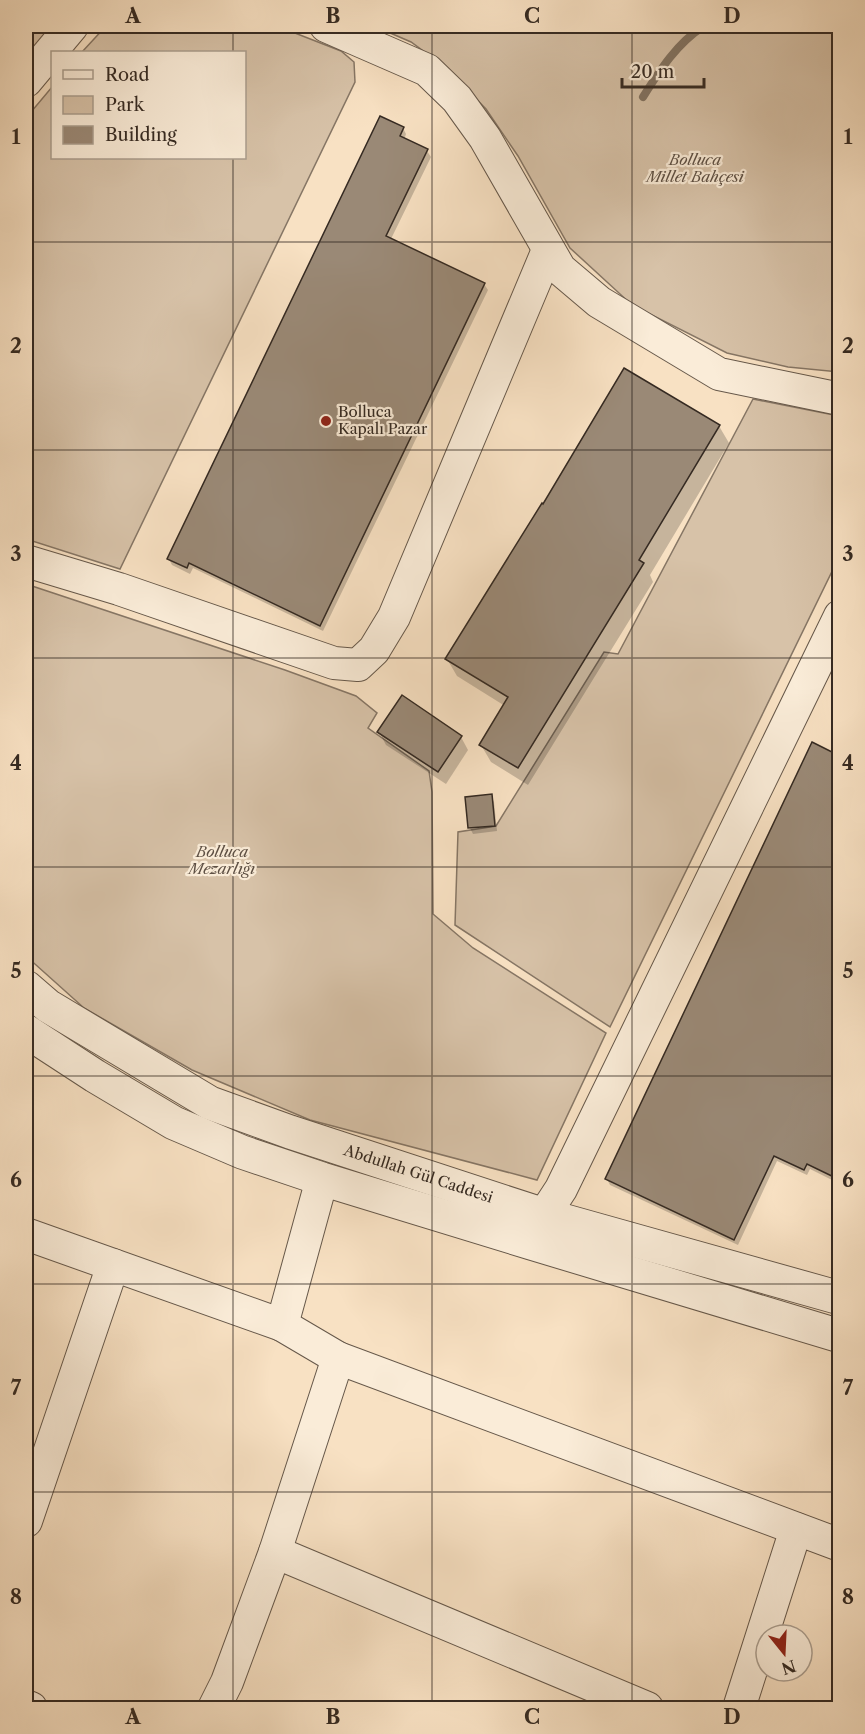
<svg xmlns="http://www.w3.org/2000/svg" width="865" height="1734" font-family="'Libre Caslon Text',serif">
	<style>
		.green { fill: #d7c2a8; stroke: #867665; stroke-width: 1.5 }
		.shadow { fill: #0003 }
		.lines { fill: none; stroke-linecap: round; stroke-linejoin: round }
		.stream { stroke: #827362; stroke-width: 8 }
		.building { fill: #9a8976; stroke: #352a22; stroke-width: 1.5 }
		.minor-casing { stroke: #66584a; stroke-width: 34 }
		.tertiary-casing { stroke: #66584a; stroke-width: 35 }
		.minor { stroke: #faecd8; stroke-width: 32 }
		.tertiary { stroke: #faecd8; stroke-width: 33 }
		.grid { fill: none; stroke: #352a22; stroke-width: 1.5; stroke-opacity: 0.55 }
		.poi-dot { fill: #8f2418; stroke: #faecd8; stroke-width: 2 }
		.labels { text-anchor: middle; stroke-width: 4.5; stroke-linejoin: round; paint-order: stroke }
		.park-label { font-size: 15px; font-style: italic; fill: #5e5044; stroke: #faecd8 }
		.poi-label { font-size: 15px; fill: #352a22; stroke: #faecd8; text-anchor: start }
		.street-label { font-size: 15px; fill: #352a22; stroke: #faecd8 }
		.neatline { fill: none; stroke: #352a22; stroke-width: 2 }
		.grid-label { font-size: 20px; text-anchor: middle; font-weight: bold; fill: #352a22 }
	</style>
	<rect width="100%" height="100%" fill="#f8e1c3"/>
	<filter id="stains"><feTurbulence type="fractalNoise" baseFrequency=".00333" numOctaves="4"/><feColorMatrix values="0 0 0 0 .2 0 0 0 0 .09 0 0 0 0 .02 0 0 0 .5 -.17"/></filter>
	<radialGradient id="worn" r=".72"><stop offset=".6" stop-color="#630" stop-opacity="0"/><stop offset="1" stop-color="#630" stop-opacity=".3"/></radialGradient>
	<!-- green -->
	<g class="green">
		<polygon points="26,26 59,26 26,62"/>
		<polygon points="106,26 277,26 341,51 354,62 355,82 120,569 26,539 26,396 32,389 26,383 26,118 52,87 52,158 244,158 244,52 82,52"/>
		<polygon points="374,26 839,26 839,372 788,367 727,353 632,305 570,248 518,156 486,109 445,67 411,42"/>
		<polygon points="753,399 839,416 839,557 610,1027 455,925 458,832 496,826 604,652 618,654"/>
		<polygon points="26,584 285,670 356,696 377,713 368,728 429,771 432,792 433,914 473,948 606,1033 537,1180 310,1120 192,1070 84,1008 26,956"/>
	</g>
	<!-- shadow -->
	<g class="shadow">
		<polygon points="403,128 406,134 404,140 427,151 431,157 391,239 484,284 488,290 323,631 193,568 190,574 172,565 169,559"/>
		<polygon points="26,273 34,287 26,296"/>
		<polygon points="719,426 729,443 650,575 653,582 528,785 491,762 481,745 505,706 457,676 447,659"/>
		<polygon points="379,732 461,737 468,750 446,784 386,745"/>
		<polygon points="840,757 840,1184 810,1169 807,1175 777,1161 738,1245 610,1185 607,1179"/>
		<polygon points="491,796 494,802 497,831 473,834 470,828"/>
	</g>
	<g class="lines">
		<!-- stream -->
		<path class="stream" d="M643,97c17,-27 34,-54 61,-71"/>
	</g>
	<!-- building -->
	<g class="building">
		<polygon points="380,116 404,127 400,136 428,149 386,236 485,283 320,626 189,563 187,568 167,559"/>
		<polygon points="624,368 720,425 639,560 644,563 518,768 479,745 508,697 445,659 542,503 543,504"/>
		<polygon points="402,695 462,736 438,772 377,732"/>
		<polygon points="812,742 840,756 840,1180 807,1164 804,1170 774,1156 734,1240 605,1179"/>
		<polygon points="492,794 495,826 468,828 465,797"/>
	</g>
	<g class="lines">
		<defs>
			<g id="minor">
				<polyline points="326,26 427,70 457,99 485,138 560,269 599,302 719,374 840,399"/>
				<polyline points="26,81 72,26"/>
				<polyline points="26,561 119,589 334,663 358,665 374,650 394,617 548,250"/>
				<polyline points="322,1179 282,1325 338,1358 840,1545"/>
				<polyline points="544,1215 561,1189 840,616"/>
				<polyline points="26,1234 282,1325"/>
				<polyline points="26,1521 113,1265"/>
				<polyline points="275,1552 647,1708"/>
				<polyline points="26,1706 31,1708"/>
				<polyline points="214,1708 227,1682 275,1552 338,1358"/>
				<polyline points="739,1708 796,1529"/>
			</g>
			<g id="tertiary">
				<path id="s1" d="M26,987l22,19 162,97 80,29 254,83 296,83"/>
				<polyline points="26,1031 95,1076 174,1123 242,1152 322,1179 531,1243 840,1336"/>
			</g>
		</defs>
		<!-- minor casing -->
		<use href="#minor" class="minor-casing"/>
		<!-- tertiary casing -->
		<use href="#tertiary" class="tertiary-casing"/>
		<!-- minor -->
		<use href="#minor" class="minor"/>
		<!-- tertiary -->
		<use href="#tertiary" class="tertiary"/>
	</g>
	<!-- grid -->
	<path class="grid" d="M233,26v26M432,26v1682M632,26v1682M233,158v1550M26,242h814M26,450h814M26,658h814M26,867h814M26,1076h814M26,1284h814M26,1492h814"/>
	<!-- markers -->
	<circle class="poi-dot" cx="326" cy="421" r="6"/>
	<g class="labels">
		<!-- park labels -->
		<g class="park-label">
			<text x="695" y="165">Bolluca<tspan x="695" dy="17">Millet Bahçesi</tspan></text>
			<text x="222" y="857">Bolluca<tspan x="222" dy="17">Mezarlığı</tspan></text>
		</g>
		<!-- poi labels -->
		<g class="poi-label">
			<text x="338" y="417">Bolluca<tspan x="338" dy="17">Kapalı Pazar</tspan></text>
		</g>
		<!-- street labels -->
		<g class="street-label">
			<text dy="5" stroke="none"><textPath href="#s1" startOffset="438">Abdullah Gül Caddesi</textPath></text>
		</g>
	</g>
	<!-- margin -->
	<rect width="865" height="1734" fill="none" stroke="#f8e1c3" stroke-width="66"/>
	<!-- legend -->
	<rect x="51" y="51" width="195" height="108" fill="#faecd8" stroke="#ab9e8f" stroke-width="1.5"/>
	<rect x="63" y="70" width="30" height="9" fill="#faecd8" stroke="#ab9e8f" stroke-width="1.5"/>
	<text x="105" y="81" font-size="18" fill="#352a22">Road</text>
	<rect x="63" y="96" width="30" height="18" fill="#d7c2a8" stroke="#ab9e8f" stroke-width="1.5"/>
	<text x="105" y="111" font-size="18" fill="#352a22">Park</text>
	<rect x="63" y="126" width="30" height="18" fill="#9a8976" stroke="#ab9e8f" stroke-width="1.5"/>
	<text x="105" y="141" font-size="18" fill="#352a22">Building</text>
	<!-- north arrow -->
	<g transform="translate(784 1653) rotate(162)"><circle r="28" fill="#faecd8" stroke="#ab9e8f" stroke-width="1.5"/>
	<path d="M0-4.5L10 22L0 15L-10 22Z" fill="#8f2418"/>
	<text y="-9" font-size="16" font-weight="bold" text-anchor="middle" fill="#352a22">N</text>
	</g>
	<!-- scale -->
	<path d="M622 78v9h82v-9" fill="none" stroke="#352a22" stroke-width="3"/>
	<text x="631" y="78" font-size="18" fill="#352a22" stroke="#faecd8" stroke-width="4.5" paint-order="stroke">20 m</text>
	<rect x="33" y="33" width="799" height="1668" class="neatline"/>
	<g class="grid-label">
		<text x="133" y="23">A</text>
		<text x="333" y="23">B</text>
		<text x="532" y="23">C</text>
		<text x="732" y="23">D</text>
		<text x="16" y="144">1</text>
		<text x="848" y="144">1</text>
		<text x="16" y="353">2</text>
		<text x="848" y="353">2</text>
		<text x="16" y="561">3</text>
		<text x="848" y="561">3</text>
		<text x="16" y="770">4</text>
		<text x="848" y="770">4</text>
		<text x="16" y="978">5</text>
		<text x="848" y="978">5</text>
		<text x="16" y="1187">6</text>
		<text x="848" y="1187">6</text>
		<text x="16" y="1395">7</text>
		<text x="848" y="1395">7</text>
		<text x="16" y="1604">8</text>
		<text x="848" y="1604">8</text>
		<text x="133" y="1724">A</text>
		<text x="333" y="1724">B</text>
		<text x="532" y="1724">C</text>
		<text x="732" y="1724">D</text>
	</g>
	<rect width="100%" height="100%" filter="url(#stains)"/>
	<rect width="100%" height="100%" fill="url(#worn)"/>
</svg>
